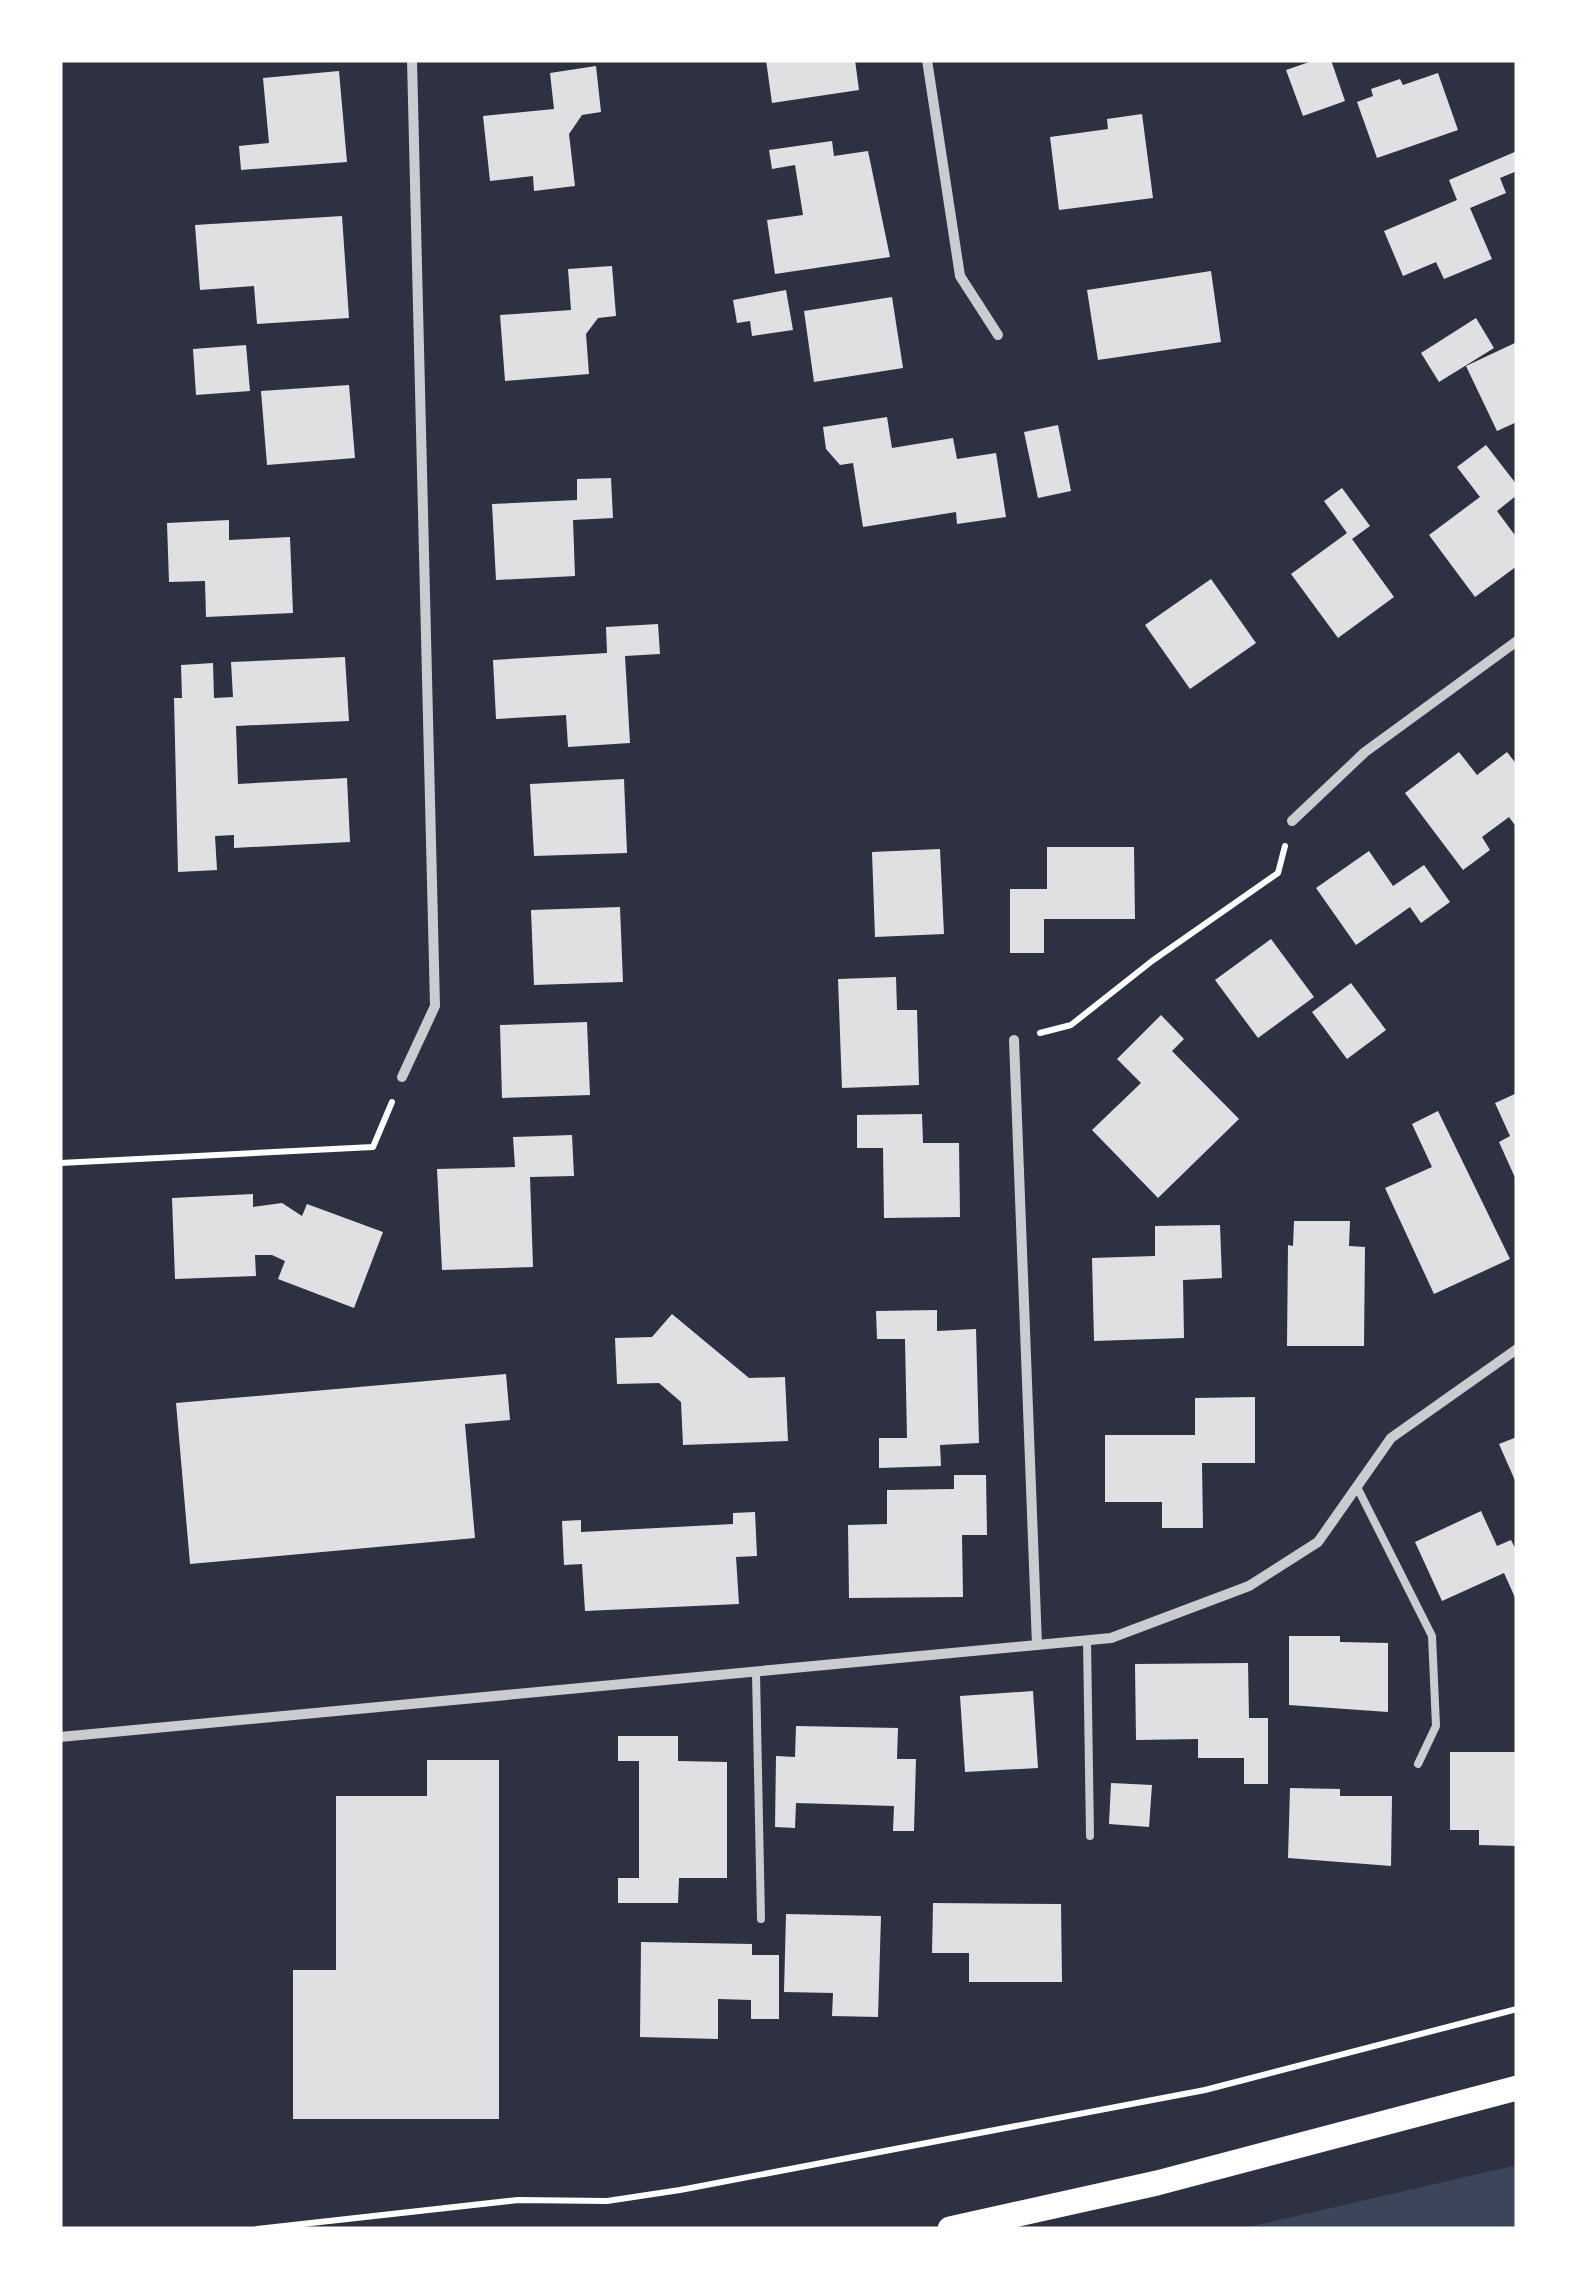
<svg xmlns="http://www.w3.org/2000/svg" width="1577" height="2289" font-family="Rubik,sans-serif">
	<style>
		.green { fill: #3c4559 }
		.building { fill: #e0e0e3 }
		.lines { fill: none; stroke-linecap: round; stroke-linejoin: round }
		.path { stroke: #fff; stroke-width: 6 }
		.service { stroke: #caccd0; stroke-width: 8 }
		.minor { stroke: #caccd0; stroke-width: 10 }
		.primary { stroke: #fff; stroke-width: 25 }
	</style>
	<rect width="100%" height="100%" fill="#2d3142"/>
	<!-- green -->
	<polygon class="green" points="1517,2165 1517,2229 1240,2229"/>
	<!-- building -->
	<g class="building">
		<polygon points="766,60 855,60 859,90 772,103"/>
		<polygon points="1315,60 1331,60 1345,101 1303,116 1286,70"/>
		<polygon points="596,66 601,112 582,115 569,134 575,186 534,191 533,176 490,181 483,116 554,109 550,73"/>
		<polygon points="339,71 347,162 241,170 239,146 269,143 263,78"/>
		<polygon points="1438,73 1458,130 1377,158 1357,102 1373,96 1371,89 1400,79 1403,85"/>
		<polygon points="1142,114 1153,198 1059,210 1050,137 1108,129 1107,119"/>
		<polygon points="832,141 834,156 868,151 890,257 775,274 767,220 803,215 795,165 772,169 769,150"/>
		<polygon points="1517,151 1517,171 1500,178 1506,193 1470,208 1492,259 1444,279 1436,262 1403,276 1384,231 1457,200 1449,180"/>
		<polygon points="342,216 349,318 257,324 254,286 200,290 195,225"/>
		<polygon points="612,266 616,316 598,318 586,334 589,374 505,381 500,315 571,310 568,269"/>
		<polygon points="1211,271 1221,342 1098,360 1087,290"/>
		<polygon points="786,290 793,330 752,336 750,321 737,323 733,300"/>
		<polygon points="892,297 903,368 814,382 804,311"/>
		<polygon points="1476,318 1494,348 1439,382 1421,353"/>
		<polygon points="1517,342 1517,422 1497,431 1466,366"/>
		<polygon points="246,345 250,391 196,395 193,349"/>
		<polygon points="349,385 355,458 267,465 261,391"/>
		<polygon points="887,417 892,448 953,438 957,459 996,453 1006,517 957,524 956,512 863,527 853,463 840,465 826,449 823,427"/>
		<polygon points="1058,425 1071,491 1038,498 1024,432"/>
		<polygon points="1486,445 1517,485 1517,495 1497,511 1517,538 1517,566 1475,597 1429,535 1480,497 1457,467"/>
		<polygon points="611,478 613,518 573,520 575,576 496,580 492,504 577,500 577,479"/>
		<polygon points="1342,488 1370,526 1352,539 1394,597 1338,638 1291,574 1347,533 1324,501"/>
		<polygon points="229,520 229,540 290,537 293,613 206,617 205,581 169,582 167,523"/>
		<polygon points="1211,579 1256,643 1190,689 1145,625"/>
		<polygon points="658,624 660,654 625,656 630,743 568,747 566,715 496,719 493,660 607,653 606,627"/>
		<polygon points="345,657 349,721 236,726 238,784 347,778 350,842 234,848 234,835 215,836 217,870 178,872 174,698 182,698 181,665 213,663 214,698 233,697 231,662"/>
		<polygon points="1459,752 1477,775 1507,752 1517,765 1517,828 1509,817 1482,837 1490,850 1463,870 1405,793"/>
		<polygon points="624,779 627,853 534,856 530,784"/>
		<polygon points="1047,847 1134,847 1135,919 1044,919 1044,953 1010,953 1010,889 1047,889"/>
		<polygon points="940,849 944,934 875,937 872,852"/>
		<polygon points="1369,851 1393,886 1424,865 1450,902 1421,923 1410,907 1356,945 1316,888"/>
		<polygon points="620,907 623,982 534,985 531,910"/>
		<polygon points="1271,939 1314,997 1258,1038 1215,980"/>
		<polygon points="896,977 897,1010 917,1010 919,1085 842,1088 838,979"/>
		<polygon points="1351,983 1386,1030 1347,1059 1312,1012"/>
		<polygon points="1161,1015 1184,1039 1172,1051 1239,1119 1158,1198 1092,1130 1141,1083 1117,1059"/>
		<polygon points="587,1022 590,1095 502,1098 500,1025"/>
		<polygon points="1517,1093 1517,1182 1499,1142 1510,1136 1495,1103"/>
		<polygon points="1438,1111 1510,1259 1434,1294 1385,1188 1432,1167 1412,1124"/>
		<polygon points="922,1114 923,1143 959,1143 960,1217 884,1218 883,1148 857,1148 857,1115"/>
		<polygon points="572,1135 574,1176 530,1177 533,1267 442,1270 437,1169 515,1167 513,1137"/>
		<polygon points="253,1194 253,1207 282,1203 302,1216 307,1204 383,1232 354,1308 278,1279 285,1261 272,1255 255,1255 256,1276 175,1279 172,1198"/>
		<polygon points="1294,1221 1350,1221 1349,1246 1365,1247 1364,1346 1287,1346 1288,1245 1293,1246"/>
		<polygon points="1220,1225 1222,1278 1183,1280 1184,1338 1094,1341 1092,1258 1155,1256 1155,1226"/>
		<polygon points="937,1310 937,1331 976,1329 979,1443 940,1445 941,1466 879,1468 879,1438 907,1438 905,1339 877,1339 876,1311"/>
		<polygon points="672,1314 749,1378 785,1377 788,1441 683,1445 681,1402 659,1383 617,1384 615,1338 652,1337"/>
		<polygon points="506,1374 510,1420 465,1424 475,1538 190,1564 176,1403"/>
		<polygon points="1255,1397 1255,1463 1202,1463 1203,1528 1162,1528 1162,1502 1105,1502 1105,1435 1195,1435 1195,1398"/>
		<polygon points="1517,1437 1517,1485 1499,1444"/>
		<polygon points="954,1475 986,1475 987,1535 962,1535 963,1597 849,1598 848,1525 887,1524 887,1490 954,1489"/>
		<polygon points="1481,1511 1497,1546 1511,1540 1517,1552 1517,1602 1504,1573 1442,1601 1415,1542"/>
		<polygon points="755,1512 757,1556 736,1557 739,1604 585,1611 582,1564 564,1565 562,1521 581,1520 581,1532 733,1524 733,1513"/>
		<polygon points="1289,1636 1340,1636 1340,1642 1388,1643 1388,1712 1289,1705"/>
		<polygon points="1248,1663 1249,1718 1268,1718 1268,1784 1244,1784 1244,1758 1198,1758 1198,1739 1136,1740 1135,1664"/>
		<polygon points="1033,1691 1038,1768 965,1772 960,1696"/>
		<polygon points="796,1726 898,1728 897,1759 916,1759 914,1831 893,1831 894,1806 796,1803 795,1828 775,1827 776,1756 795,1757"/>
		<polygon points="618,1736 678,1736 678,1761 727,1762 727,1878 679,1878 678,1903 618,1903 618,1878 639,1878 639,1761 618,1761"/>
		<polygon points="1450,1752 1517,1752 1517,1846 1479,1845 1479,1830 1450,1830"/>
		<polygon points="427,1760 499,1760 499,2119 293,2119 293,1970 336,1970 336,1796 427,1796"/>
		<polygon points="1111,1783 1152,1785 1149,1827 1109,1824"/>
		<polygon points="1290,1788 1340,1789 1340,1796 1392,1796 1391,1866 1288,1858"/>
		<polygon points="933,1903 1061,1904 1062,1982 969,1982 969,1953 932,1953"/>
		<polygon points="786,1914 881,1916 878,2017 832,2016 833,1993 784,1992"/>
		<polygon points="641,1942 752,1944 752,1955 779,1955 779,2019 751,2019 751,2000 718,1999 718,2039 640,2037"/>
	</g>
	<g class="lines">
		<!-- path -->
		<g class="path">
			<polyline points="1040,1033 1071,1025 1152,961 1278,873 1285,846"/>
			<polyline points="60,1163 373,1147 392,1102"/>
			<polyline points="257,2229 518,2200 607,2201 680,2190 1205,2090 1517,2009"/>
		</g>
		<!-- service -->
		<g class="service">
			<polyline points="1357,1487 1432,1636 1436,1726 1418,1764"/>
			<polyline points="1087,1640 1090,1836"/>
			<polyline points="756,1673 761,1919"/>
		</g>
		<!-- minor -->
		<g class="minor">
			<polyline points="927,60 960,276 998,335"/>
			<polyline points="1292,821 1365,752 1517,641"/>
			<polyline points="1014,1040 1037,1645"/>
			<polyline points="402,1077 435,1006 412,60"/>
			<polyline points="60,1737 1111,1638 1249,1586 1318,1542 1391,1438 1517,1349"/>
		</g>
		<!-- primary -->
		<polyline class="primary" points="950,2229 1157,2183 1517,2088"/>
	</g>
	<!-- border -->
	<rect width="1577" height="2289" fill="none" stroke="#ffffff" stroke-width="125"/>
</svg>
